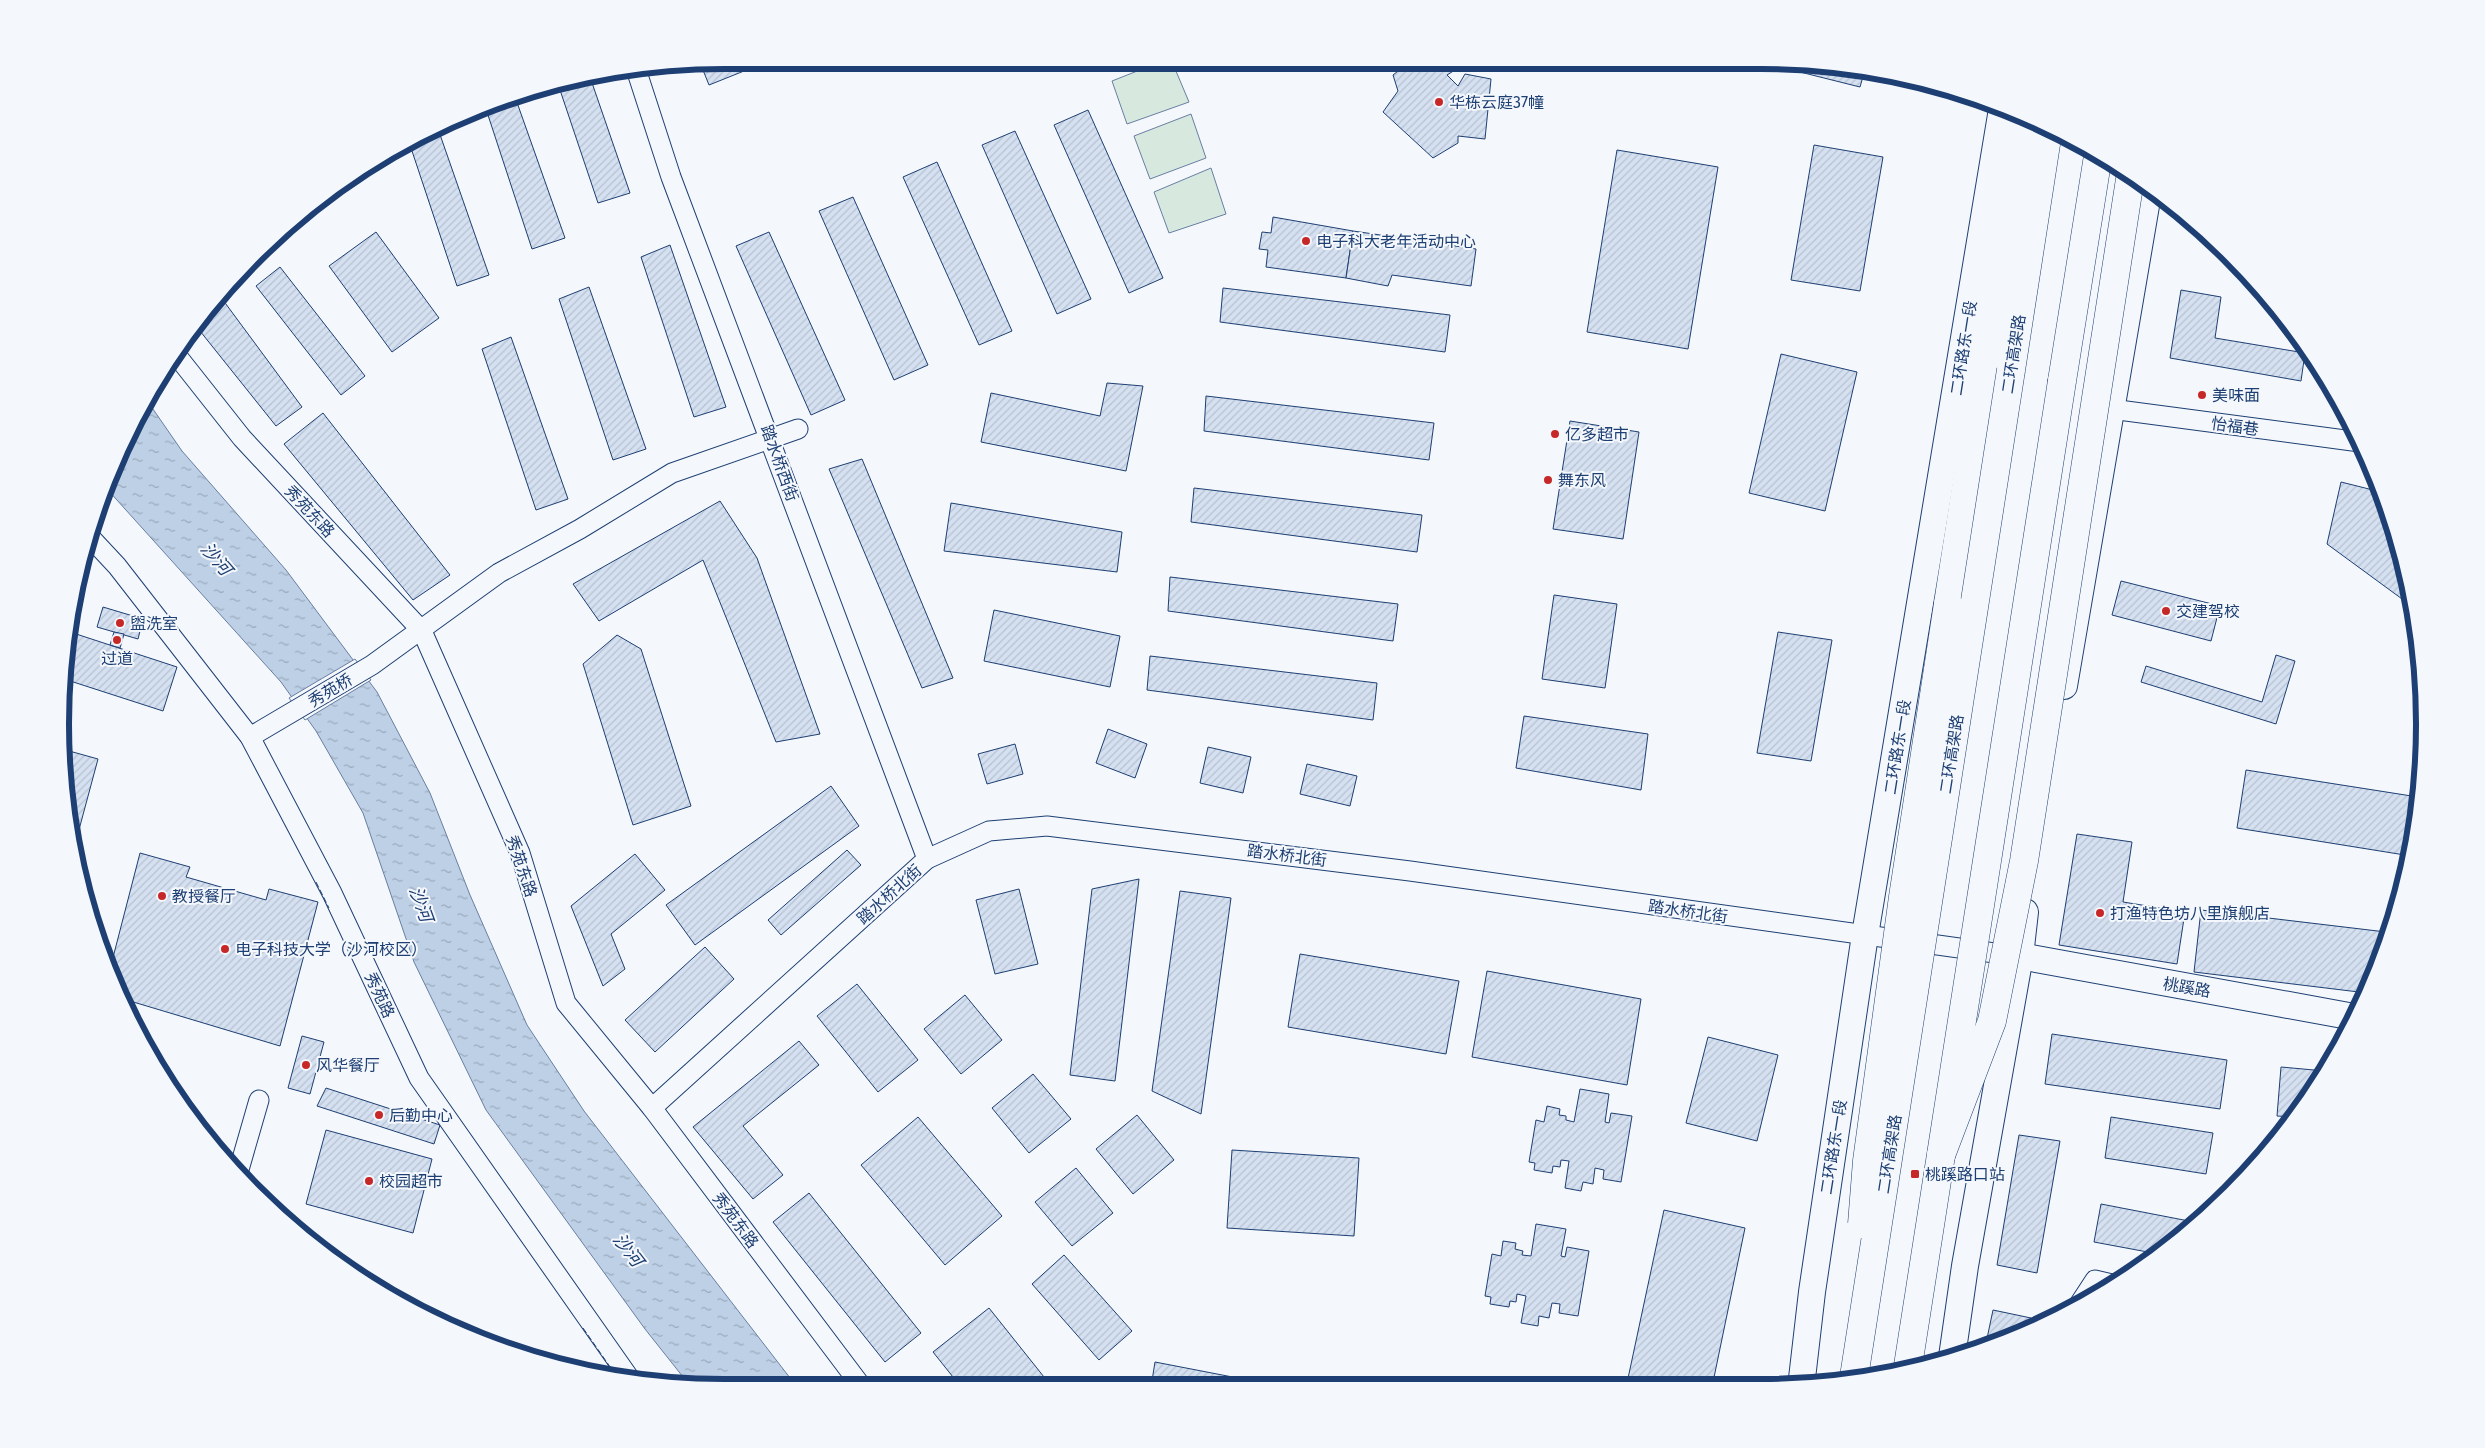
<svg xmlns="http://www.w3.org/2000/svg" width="2485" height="1448" font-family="'Fira Sans','Noto Sans SC',sans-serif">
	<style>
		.pitch { fill: #d7e8df; stroke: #687fa3 }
		.water { fill: url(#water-ripples); stroke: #687fa3 }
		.pier { fill: #f4f7fb; stroke: #687fa3 }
		.building { fill: url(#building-hatch); stroke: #1d3f73 }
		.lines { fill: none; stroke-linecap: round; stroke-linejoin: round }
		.street-casing { stroke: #1d3f73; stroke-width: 21 }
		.secondary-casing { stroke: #1d3f73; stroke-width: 28 }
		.highway-casing { stroke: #1d3f73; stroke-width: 29 }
		.street { stroke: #f4f7fb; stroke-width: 19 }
		.secondary { stroke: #f4f7fb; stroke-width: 26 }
		.highway { stroke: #f4f7fb; stroke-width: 28 }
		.highway-bridge-casing { stroke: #1d3f73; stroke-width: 29; stroke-linecap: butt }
		.highway-bridge { stroke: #f4f7fb; stroke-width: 28 }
		.fence { stroke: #1d3f73; stroke-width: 1; stroke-dasharray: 6 2.5; stroke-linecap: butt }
		.poi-dot { fill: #c62828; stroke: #f4f7fb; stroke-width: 2 }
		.labels { text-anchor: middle; stroke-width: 4; stroke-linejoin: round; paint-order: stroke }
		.poi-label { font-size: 16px; fill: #1d3f73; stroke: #f4f7fb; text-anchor: start }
		.street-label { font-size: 16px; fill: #1d3f73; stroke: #f4f7fb }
		.water-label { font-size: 18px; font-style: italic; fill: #1d3f73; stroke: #f4f7fb }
		.rim { fill: none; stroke: #1d3f73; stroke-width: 6 }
	</style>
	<defs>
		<pattern id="water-ripples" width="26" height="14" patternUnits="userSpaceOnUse" patternTransform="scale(1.25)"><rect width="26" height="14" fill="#bed0e5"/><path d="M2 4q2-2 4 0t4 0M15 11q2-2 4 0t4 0" fill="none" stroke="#9aaabe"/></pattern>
		<pattern id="building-hatch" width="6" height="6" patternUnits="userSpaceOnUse" patternTransform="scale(1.25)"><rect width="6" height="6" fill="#d5e0f0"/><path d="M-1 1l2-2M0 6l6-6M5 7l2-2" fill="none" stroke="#b6c1d1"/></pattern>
	</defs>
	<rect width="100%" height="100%" fill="#f4f7fb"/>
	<!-- pitch -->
	<g class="pitch">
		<polygon points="1155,64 1173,64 1189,102 1127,124 1112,81"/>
		<polygon points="1191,114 1206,158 1150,179 1134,136"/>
		<polygon points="1211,168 1226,214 1169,233 1154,192"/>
	</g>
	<!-- water -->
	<polygon class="water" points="146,399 182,451 286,570 377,692 430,793 470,895 527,1025 584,1111 797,1387 691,1387 645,1329 486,1110 414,962 363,813 316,731 281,682 107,489 128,431"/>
	<!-- pier -->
	<polygon class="pier" points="355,659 371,680 305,720 289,698"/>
	<!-- building -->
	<g class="building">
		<polygon points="1805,61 1864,73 1860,87 1784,68 1785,62"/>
		<polygon points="1644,62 1671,62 1670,68"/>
		<polygon points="1408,63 1452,63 1455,70 1447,75 1458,86 1465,74 1491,79 1485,139 1458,136 1458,143 1433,158 1383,112 1398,91 1393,75"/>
		<polygon points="701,65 759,65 709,85"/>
		<polygon points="590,77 630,193 598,203 558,84"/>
		<polygon points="514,94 565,238 532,249 485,106"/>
		<polygon points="1088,110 1163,278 1129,293 1054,125"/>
		<polygon points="437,126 489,275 457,286 409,142"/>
		<polygon points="1015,131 1091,299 1057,314 982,145"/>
		<polygon points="1814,145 1883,157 1860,291 1791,280"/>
		<polygon points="1617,150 1718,167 1688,349 1587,332"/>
		<polygon points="937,162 1012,331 979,345 903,177"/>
		<polygon points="853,197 928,365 894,380 819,211"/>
		<polygon points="1273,217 1353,231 1346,278 1266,267 1268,250 1259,249 1262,232 1271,233"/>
		<polygon points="1353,231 1476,249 1471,286 1392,275 1388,286 1346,278"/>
		<polygon points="376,232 439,318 392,352 329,266"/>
		<polygon points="769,232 845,400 811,415 736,246"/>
		<polygon points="670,245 726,407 694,417 641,257"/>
		<polygon points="280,267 365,376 341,395 256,286"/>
		<polygon points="589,287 646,449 613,460 559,299"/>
		<polygon points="1223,288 1450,315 1445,352 1220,322"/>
		<polygon points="2181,290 2221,297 2215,338 2305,353 2301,381 2170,358"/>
		<polygon points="220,296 302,407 276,426 196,326"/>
		<polygon points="511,337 568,499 536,510 482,349"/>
		<polygon points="1781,354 1857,372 1825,511 1749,493"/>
		<polygon points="1107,383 1143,386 1126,471 981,442 991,393 1100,416"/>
		<polygon points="1206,396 1434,423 1429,460 1204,431"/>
		<polygon points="323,413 450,575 413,600 284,444"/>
		<polygon points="1570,421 1639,432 1623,539 1553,529"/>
		<polygon points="862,459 953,678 922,688 829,469"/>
		<polygon points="2341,482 2381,492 2412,594 2413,607 2327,544"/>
		<polygon points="1194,488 1422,515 1417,552 1191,522"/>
		<polygon points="720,501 757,558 820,734 776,742 703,560 599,621 573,584"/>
		<polygon points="951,503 1122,532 1117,572 944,551"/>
		<polygon points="1170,577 1398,604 1393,641 1168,611"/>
		<polygon points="2121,581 2220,606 2211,641 2112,615"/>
		<polygon points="1554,595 1617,604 1605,688 1542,679"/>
		<polygon points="103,607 143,619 138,639 97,627"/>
		<polygon points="994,610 1120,636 1110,687 984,661"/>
		<polygon points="67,631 177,667 163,711 64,679"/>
		<polygon points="114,632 124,634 120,648 110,645"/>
		<polygon points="1778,632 1832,640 1811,761 1757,753"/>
		<polygon points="617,635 641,649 691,806 633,825 583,664"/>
		<polygon points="2276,655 2295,661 2276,724 2141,682 2146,666 2262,702"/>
		<polygon points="1150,656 1377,683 1373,720 1147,690"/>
		<polygon points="1524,716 1648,734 1641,790 1516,768"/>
		<polygon points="1108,729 1147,744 1135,778 1096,763"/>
		<polygon points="1015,744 1023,774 987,784 978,754"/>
		<polygon points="1208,747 1251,757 1243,793 1200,783"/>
		<polygon points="62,749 98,759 73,852 61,767"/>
		<polygon points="1307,764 1357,776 1350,806 1300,794"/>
		<polygon points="2246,770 2418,797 2411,856 2237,828"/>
		<polygon points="831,786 859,826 695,945 666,905"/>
		<polygon points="2077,834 2132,842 2123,902 2185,912 2177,964 2059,945"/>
		<polygon points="847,850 861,865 781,935 768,920"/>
		<polygon points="140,853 190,867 186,877 266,900 269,889 318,902 280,1046 120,998 109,973"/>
		<polygon points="635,854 665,890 611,934 625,969 603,986 571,906"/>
		<polygon points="1139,879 1115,1081 1070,1075 1092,889"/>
		<polygon points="1019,889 1038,964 995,974 976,900"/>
		<polygon points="1180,891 1231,898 1201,1114 1152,1091"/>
		<polygon points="2201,910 2386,932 2385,942 2375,978 2367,993 2194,972"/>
		<polygon points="705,947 734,979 655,1052 625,1020"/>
		<polygon points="1300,954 1459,981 1446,1054 1288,1027"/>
		<polygon points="1487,971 1641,999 1627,1085 1472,1057"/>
		<polygon points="857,984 918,1060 878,1092 817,1016"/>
		<polygon points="965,995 1002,1040 961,1074 924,1029"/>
		<polygon points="2052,1034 2227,1060 2220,1109 2045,1084"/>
		<polygon points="302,1036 324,1042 310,1094 288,1088"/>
		<polygon points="1708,1037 1778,1055 1757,1141 1686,1123"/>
		<polygon points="799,1041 819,1065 743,1126 783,1175 753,1199 693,1127"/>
		<polygon points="2281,1067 2325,1071 2313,1093 2293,1117 2277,1116"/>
		<polygon points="1033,1074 1071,1119 1029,1153 992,1108"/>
		<polygon points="326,1088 440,1125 434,1144 317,1106"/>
		<polygon points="1580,1089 1609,1094 1605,1122 1609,1123 1611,1113 1632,1116 1621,1182 1603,1179 1604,1170 1595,1168 1593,1184 1583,1182 1581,1191 1565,1188 1569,1161 1561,1160 1560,1167 1553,1166 1552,1173 1534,1170 1535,1163 1529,1162 1536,1120 1544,1122 1547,1106 1560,1109 1559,1115 1566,1116 1566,1120 1574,1122"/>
		<polygon points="1137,1115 1174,1160 1133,1194 1096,1149"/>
		<polygon points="918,1117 1002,1216 945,1265 861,1165"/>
		<polygon points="2111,1117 2213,1133 2206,1174 2105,1158"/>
		<polygon points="326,1130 432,1159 413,1233 306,1204"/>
		<polygon points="2019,1135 2060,1141 2037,1273 1997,1265"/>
		<polygon points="1232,1150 1359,1158 1354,1236 1227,1228"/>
		<polygon points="1076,1168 1113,1213 1072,1246 1035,1202"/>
		<polygon points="809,1193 921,1333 885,1362 773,1222"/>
		<polygon points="2101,1204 2194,1222 2153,1253 2094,1242"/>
		<polygon points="1664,1210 1745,1228 1712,1387 1644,1387 1627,1383"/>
		<polygon points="1536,1224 1566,1229 1561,1256 1565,1257 1567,1247 1589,1251 1578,1316 1559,1313 1560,1304 1552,1303 1549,1318 1539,1316 1538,1326 1521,1323 1526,1296 1517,1294 1516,1302 1510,1301 1509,1307 1490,1304 1491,1297 1485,1296 1492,1254 1501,1256 1503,1241 1516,1243 1515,1249 1523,1251 1522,1255 1531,1256"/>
		<polygon points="1064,1255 1132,1331 1099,1360 1032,1284"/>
		<polygon points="989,1308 1052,1387 961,1387 933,1352"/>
		<polygon points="1993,1310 2031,1318 2029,1328 1985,1348"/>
		<polygon points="1155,1362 1279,1386 1279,1387 1151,1387"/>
		<polygon points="1515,1379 1544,1383 1544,1387 1513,1387"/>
		<polygon points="917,1380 922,1387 903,1387"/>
	</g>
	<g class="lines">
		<defs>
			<g id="street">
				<polyline points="635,66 671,177 927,859"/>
				<polyline points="174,352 242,438 422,631 520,853 566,1003 652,1108 862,1387"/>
				<polyline points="2111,409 2360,442"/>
				<polyline points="89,536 117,566 250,737 332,893 419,1078 628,1376"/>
				<polyline points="250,737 372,665 499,573 580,529 672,473 798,429"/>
				<polyline points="652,1108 927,859 989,831 1047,826 1410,871 2016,956"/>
				<polyline points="238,1173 259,1100"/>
				<polyline points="2078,1306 2095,1280 2112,1284"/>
			</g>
			<g id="secondary">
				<polyline points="2064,686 2149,188"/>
				<polyline points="2020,956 2354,1017"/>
				<polyline points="1952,1357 1965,1266 2020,956 2025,912"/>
				<polyline points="1801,1387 1812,1292 1865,935 2002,109"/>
			</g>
			<g id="highway">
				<polyline points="2011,370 2048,131"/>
				<polyline points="2062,381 2098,156"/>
				<polyline points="1948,604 2023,119"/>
			</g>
		</defs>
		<!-- street casing -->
		<use href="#street" class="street-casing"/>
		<!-- secondary casing -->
		<use href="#secondary" class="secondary-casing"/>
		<!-- highway casing -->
		<use href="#highway" class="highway-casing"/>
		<!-- street -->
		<use href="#street" class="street"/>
		<!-- secondary -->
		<use href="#secondary" class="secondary"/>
		<!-- highway -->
		<use href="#highway" class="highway"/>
		<defs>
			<g id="highway-bridge">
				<polyline points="1941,1155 1992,1021 2024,861 2131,173"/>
				<polyline points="1862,1224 1867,1161 1903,897 1948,604"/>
				<polyline points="1908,1366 2062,381"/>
				<polyline points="1854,1377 2011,370"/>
			</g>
		</defs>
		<!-- highway-bridge casing -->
		<use href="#highway-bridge" class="highway-bridge-casing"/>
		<!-- highway-bridge -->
		<use href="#highway-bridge" class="highway-bridge"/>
		<!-- fence -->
		<g class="fence">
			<polyline points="316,882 329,908"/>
			<polyline points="583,1328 615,1374"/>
		</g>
	</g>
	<!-- markers -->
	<g class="poi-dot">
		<circle cx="1439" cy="102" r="5"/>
		<circle cx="1306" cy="241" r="5"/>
		<circle cx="2202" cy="395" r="5"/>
		<circle cx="1555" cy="434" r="5"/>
		<circle cx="1548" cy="480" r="5"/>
		<circle cx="2166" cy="611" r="5"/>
		<circle cx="120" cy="623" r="5"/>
		<circle cx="117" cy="640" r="5"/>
		<circle cx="162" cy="896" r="5"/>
		<circle cx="2100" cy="913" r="5"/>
		<circle cx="225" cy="949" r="5"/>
		<circle cx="306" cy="1065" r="5"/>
		<circle cx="379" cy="1115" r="5"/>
		<rect x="1910" y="1169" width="10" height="10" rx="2.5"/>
		<circle cx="369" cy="1181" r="5"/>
	</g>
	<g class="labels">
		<!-- poi labels -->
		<g class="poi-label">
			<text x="1449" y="108">华栋云庭37幢</text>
			<text x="1316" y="247">电子科大老年活动中心</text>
			<text x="2212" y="401">美味面</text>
			<text x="1565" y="440">亿多超市</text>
			<text x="1558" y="486">舞东风</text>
			<text x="2176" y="617">交建驾校</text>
			<text x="130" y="629">盥洗室</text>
			<text x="117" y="664" text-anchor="middle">过道</text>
			<text x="172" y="902">教授餐厅</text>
			<text x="2110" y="919">打渔特色坊八里旗舰店</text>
			<text x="235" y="955">电子科技大学（沙河校区）</text>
			<text x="316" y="1071">风华餐厅</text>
			<text x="389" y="1121">后勤中心</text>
			<text x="1925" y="1180">桃蹊路口站</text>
			<text x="379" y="1187">校园超市</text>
		</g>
		<!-- street labels -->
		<g class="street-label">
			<text transform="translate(1963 348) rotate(-81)" y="6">二环路东一段</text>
			<text transform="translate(2013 354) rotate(-81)" y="6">二环高架路</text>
			<text transform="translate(2235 426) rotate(8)" y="6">怡福巷</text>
			<text transform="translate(780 463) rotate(70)" y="6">踏水桥西街</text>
			<text transform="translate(310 511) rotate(47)" y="6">秀苑东路</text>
			<text transform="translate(330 690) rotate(-31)" y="6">秀苑桥</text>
			<text transform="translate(1897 747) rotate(-81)" y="6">二环路东一段</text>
			<text transform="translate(1951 754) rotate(-81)" y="6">二环高架路</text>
			<text transform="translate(1287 855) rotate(7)" y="6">踏水桥北街</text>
			<text transform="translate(522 866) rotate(71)" y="6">秀苑东路</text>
			<text transform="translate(889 894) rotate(-42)" y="6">踏水桥北街</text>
			<text transform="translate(1688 911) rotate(8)" y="6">踏水桥北街</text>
			<text transform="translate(2187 987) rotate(10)" y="6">桃蹊路</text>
			<text transform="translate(380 995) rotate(65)" y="6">秀苑路</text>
			<text transform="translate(1833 1147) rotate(-81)" y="6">二环路东一段</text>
			<text transform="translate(1889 1154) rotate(-81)" y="6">二环高架路</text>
			<text transform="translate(736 1220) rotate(53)" y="6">秀苑东路</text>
		</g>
		<!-- water labels -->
		<g class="water-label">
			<text transform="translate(216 559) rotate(49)" y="6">沙河</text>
			<text transform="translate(421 904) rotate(70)" y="6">沙河</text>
			<text transform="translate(628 1250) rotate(52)" y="6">沙河</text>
		</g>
	</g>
	<!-- crop -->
	<path d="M0 0H2485V1448H0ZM724 69H1761A655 655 0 0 1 2416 724V724A655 655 0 0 1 1761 1379H724A655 655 0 0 1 69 724V724A655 655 0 0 1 724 69Z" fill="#f4f7fb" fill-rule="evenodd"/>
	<path class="rim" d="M724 69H1761A655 655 0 0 1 2416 724V724A655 655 0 0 1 1761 1379H724A655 655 0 0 1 69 724V724A655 655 0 0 1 724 69Z"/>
</svg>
